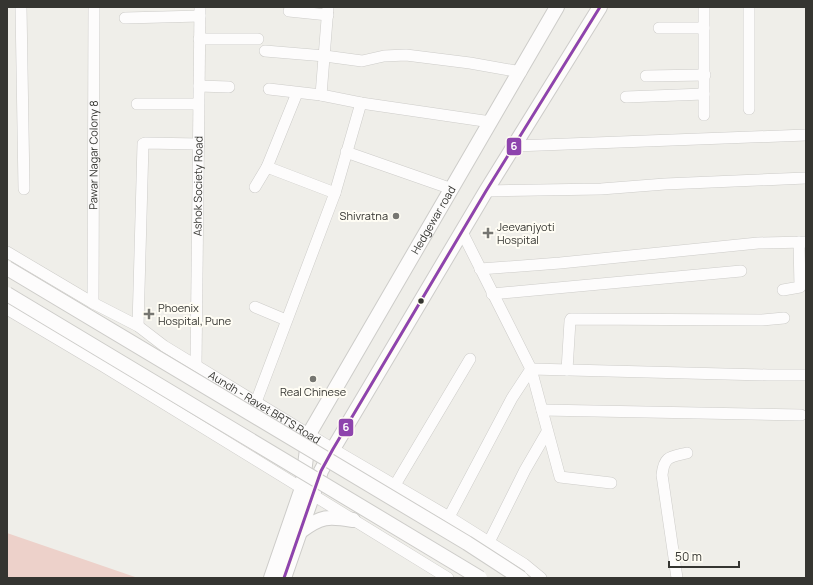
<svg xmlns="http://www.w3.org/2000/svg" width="813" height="585" font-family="Manrope,sans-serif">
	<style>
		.green { fill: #edd1ca }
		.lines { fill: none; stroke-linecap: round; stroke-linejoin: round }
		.minor-casing { stroke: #cdccc9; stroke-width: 12 }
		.major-casing { stroke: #cdccc9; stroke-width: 16 }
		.minor { stroke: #fdfcfc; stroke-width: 11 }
		.major { stroke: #fdfcfc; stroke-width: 14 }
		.major-bridge-casing { stroke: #cdccc9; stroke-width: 16; stroke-linecap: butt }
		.major-bridge { stroke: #fdfcfc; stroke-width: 14 }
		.bus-1-casing { stroke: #fffdf4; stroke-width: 6 }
		.bus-1 { stroke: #8e44ad; stroke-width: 3 }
		.poi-dot { fill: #767671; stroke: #fffdf4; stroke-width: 1.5 }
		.bus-dot { fill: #353531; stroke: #fffdf4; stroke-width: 1.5 }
		.labels { text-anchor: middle; stroke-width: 4; stroke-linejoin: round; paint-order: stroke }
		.street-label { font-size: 11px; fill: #353531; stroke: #fffdf4 }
		.poi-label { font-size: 11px; fill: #353531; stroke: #fffdf4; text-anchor: start }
		.line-badge { stroke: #fffdf4; stroke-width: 1.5 }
		.badge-label { font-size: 11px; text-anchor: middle; font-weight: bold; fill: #fff }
	</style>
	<rect width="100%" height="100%" fill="#efeee9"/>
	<!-- green -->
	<polygon class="green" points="7,533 138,578 7,578"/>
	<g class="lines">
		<defs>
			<g id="minor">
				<polyline points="21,7 24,189"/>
				<polyline points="289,11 328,15"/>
				<polyline points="125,18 200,16"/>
				<polyline points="659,28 704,28"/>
				<polyline points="199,39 258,39"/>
				<polyline points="265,51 325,56 362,61 384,56 406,55 470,63 521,72"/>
				<polyline points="646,76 705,75"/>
				<polyline points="199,86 229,87"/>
				<polyline points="269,89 321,95 361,103 491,122"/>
				<polyline points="321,95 328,7"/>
				<polyline points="626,97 704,94"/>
				<polyline points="137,104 198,104"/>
				<polyline points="749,109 749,7"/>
				<polyline points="704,115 704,7"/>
				<polyline points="515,146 806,135"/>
				<polyline points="346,152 452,189"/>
				<polyline points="267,167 335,193"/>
				<polyline points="255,187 267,167 297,93"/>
				<polyline points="486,191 601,189 665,184 806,178"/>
				<polyline points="462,232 531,369 560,477 611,483"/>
				<path id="s1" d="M7,252l86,51 45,23 26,20 169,103 116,68 75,47 17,14"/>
				<polyline points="480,269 560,263 758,243 806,242"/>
				<polyline points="783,290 800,287 799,242"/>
				<polyline points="492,294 741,271"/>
				<path id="s2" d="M93,303l1,-296"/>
				<polyline points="255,307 286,320"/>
				<polyline points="7,309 103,366 448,578"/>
				<polyline points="138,326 143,144 145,143 199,144"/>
				<path id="s3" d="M196,365l4,-358"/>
				<polyline points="567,370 570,321 571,319 762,320 784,318"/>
				<polyline points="256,402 335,193 361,103"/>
				<polyline points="542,410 801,415"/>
				<polyline points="395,485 470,359"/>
				<polyline points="449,517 512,398 531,369 768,375 806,375"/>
				<polyline points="489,542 525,470 547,432"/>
				<path d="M677,578l-15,-103c2,-19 8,-18 25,-22"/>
			</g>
			<g id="major">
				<path d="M301,531c20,-15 27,-15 52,-11"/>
				<path id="s4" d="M271,578l31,-90 7,-54 248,-427"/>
				<polyline points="284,578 321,471 333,449 486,191 600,7"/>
			</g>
		</defs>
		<!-- minor casing -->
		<use href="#minor" class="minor-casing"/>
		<!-- major casing -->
		<use href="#major" class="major-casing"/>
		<!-- minor -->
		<use href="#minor" class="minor"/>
		<!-- major -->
		<use href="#major" class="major"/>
		<defs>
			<g id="major-bridge">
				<polyline points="7,268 467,543 521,578"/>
				<polyline points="7,294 480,578"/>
			</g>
		</defs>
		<!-- major-bridge casing -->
		<use href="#major-bridge" class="major-bridge-casing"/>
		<!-- major-bridge -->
		<use href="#major-bridge" class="major-bridge"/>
		<defs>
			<polyline id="bus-1" points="284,578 321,471 333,449 486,191 600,7"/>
		</defs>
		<!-- bus-1 casing -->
		<use href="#bus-1" class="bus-1-casing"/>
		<!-- bus-1 -->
		<use href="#bus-1" class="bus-1"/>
	</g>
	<!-- markers -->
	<g class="poi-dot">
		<circle cx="396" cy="216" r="4"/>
		<path d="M486 227h4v4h4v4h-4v4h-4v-4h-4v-4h4z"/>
		<path d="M147 308h4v4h4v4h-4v4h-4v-4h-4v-4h4z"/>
		<circle cx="313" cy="379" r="4"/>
	</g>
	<circle class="bus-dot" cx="421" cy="301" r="3.5"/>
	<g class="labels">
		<!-- street labels -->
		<g class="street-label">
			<text dy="4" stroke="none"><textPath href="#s2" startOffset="148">Pawar Nagar Colony 8</textPath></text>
			<text dy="4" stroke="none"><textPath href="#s3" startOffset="179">Ashok Society Road</textPath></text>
			<text dy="4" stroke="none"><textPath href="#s4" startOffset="397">Hedgewar road</textPath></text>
			<text dy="4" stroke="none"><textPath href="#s1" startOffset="301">Aundh - Ravet BRTS Road</textPath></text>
		</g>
		<!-- poi labels -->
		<g class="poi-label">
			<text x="388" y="220" text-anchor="end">Shivratna</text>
			<text x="497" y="231">Jeevanjyoti<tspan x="497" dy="13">Hospital</tspan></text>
			<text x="158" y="312">Phoenix<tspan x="158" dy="13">Hospital, Pune</tspan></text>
			<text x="313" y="396" text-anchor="middle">Real Chinese</text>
		</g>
	</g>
	<g class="line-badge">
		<rect x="506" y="137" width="16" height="19" rx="4" fill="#8e44ad"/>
		<rect x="338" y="418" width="16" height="19" rx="4" fill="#8e44ad"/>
	</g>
	<g class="badge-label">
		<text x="514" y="150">6</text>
		<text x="346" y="431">6</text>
	</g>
	<!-- border -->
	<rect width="813" height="585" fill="none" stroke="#353531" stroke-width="16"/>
	<!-- scale -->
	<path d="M669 561v6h70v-6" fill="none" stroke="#353531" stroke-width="2"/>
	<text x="675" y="561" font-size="12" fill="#353531" stroke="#fffdf4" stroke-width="3" paint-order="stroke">50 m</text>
</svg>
